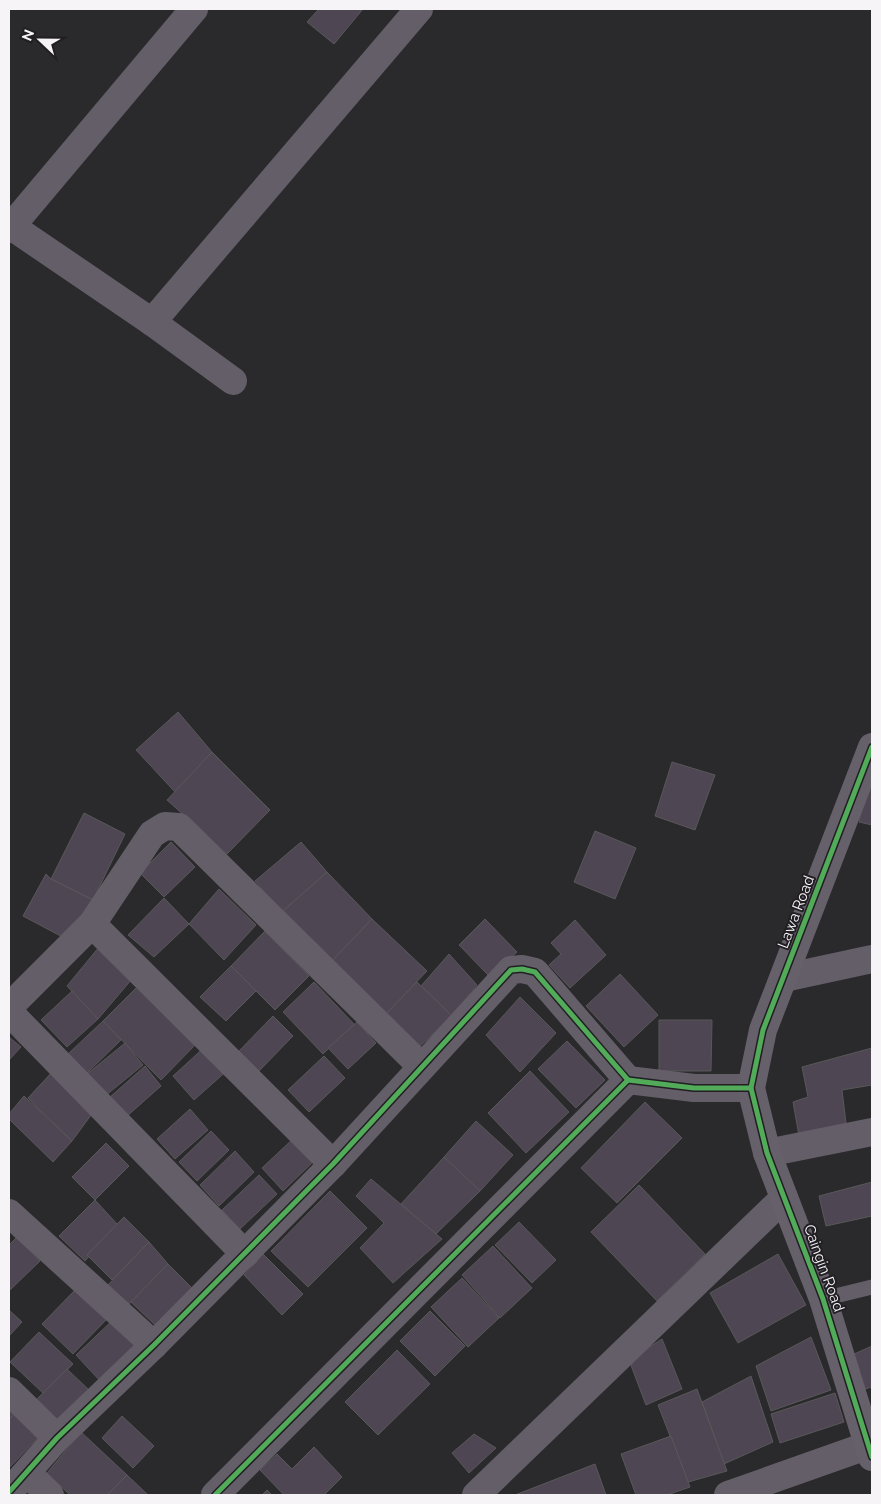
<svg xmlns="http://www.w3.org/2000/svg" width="881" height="1504" font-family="Raleway,sans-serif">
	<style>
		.building { fill: #4f4654; stroke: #595859 }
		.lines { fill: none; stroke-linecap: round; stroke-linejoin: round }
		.lane { stroke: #645e68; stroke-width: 15 }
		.street { stroke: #645e68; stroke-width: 28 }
		.secondary { stroke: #66606b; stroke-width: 28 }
		.cycleway-casing { stroke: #211f23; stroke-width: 8 }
		.cycleway { stroke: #51ab58; stroke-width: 5 }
		.labels { text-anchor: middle; stroke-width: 4; stroke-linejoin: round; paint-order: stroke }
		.street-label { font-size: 15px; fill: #f6f4f7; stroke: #211f23 }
	</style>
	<rect width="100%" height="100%" fill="#2a292b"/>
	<!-- building -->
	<g class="building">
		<polygon points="319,9 363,9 334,44 307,22"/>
		<polygon points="178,712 212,752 175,792 136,750"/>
		<polygon points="212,752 270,810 227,854 167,800"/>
		<polygon points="872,760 872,825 859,822"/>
		<polygon points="672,762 715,775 695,830 655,816"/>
		<polygon points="84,813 125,834 93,900 51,879"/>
		<polygon points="595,831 636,848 615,899 574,882"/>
		<polygon points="171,842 195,867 164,897 140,873"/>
		<polygon points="301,842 327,872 282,912 255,881"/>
		<polygon points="327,872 372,919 330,963 282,912"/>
		<polygon points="46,874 51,879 93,900 70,941 23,916"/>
		<polygon points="219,889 256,925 224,960 189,924"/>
		<polygon points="164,898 189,924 154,957 128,935"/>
		<polygon points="372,919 427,971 385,1015 330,963"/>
		<polygon points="485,919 517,952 490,977 459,945"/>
		<polygon points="575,920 606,955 570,988 549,965 561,954 551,943"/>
		<polygon points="265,931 309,976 275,1010 231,966"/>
		<polygon points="99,947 132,979 98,1019 67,986"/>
		<polygon points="449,954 477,985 452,1016 421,986"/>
		<polygon points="231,966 256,991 226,1021 200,997"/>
		<polygon points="620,974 658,1015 624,1047 586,1006"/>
		<polygon points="314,982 354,1024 323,1054 283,1012"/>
		<polygon points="417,982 452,1016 415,1051 385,1015"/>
		<polygon points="138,986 196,1044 161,1080 103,1021"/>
		<polygon points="72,991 98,1019 67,1047 41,1020"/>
		<polygon points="520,997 556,1033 520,1072 486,1035"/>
		<polygon points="273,1016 293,1036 259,1071 239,1051"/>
		<polygon points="659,1020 712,1020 711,1071 659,1071"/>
		<polygon points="103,1021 121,1040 86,1074 68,1054"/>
		<polygon points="357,1022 376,1043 348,1069 328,1048"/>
		<polygon points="9,1037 21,1047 9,1060"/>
		<polygon points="567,1041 605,1080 576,1108 538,1069"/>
		<polygon points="125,1043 143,1065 105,1096 87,1074"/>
		<polygon points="208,1044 230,1068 194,1100 173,1076"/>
		<polygon points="872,1048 872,1085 842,1090 846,1123 799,1136 793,1102 808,1097 802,1067"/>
		<polygon points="324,1056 345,1078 309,1112 288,1090"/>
		<polygon points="145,1066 161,1086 126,1117 109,1098"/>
		<polygon points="54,1070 94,1111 72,1141 28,1098"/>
		<polygon points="530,1071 569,1112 526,1153 488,1113"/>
		<polygon points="24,1096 72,1141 53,1162 9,1119 9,1114"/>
		<polygon points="645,1102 682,1138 617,1203 581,1168"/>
		<polygon points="190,1109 208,1130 175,1159 157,1139"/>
		<polygon points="476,1121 513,1155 480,1191 444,1157"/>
		<polygon points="211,1131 229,1150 197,1181 179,1162"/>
		<polygon points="295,1137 316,1159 283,1191 262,1168"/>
		<polygon points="106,1143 129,1166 95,1200 72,1177"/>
		<polygon points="235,1151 254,1172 219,1206 200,1185"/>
		<polygon points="444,1157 480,1191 436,1234 401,1204"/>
		<polygon points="259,1175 277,1194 240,1229 222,1210"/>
		<polygon points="371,1179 442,1239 393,1283 360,1248 384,1223 356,1196"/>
		<polygon points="872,1182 872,1216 826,1226 819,1196"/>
		<polygon points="639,1185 705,1254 657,1301 591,1232"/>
		<polygon points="330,1191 367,1228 308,1287 271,1251"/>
		<polygon points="95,1200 117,1224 85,1261 59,1236"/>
		<polygon points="124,1217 149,1242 112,1280 87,1255"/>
		<polygon points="519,1222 556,1260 532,1283 495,1245"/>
		<polygon points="17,1237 40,1261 9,1291 9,1245"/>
		<polygon points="149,1242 168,1264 126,1307 106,1287"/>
		<polygon points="493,1246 532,1288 500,1318 462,1275"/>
		<polygon points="263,1254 303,1294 282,1315 244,1275"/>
		<polygon points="778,1254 806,1305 738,1343 710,1293"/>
		<polygon points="168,1264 192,1288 155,1325 131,1302"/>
		<polygon points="462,1278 499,1318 468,1347 431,1307"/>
		<polygon points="75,1290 106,1320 73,1354 42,1324"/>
		<polygon points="9,1310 22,1322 9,1336"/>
		<polygon points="430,1311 465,1346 435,1376 400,1341"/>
		<polygon points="114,1319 140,1348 102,1383 76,1355"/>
		<polygon points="39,1332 73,1364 44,1394 10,1362"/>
		<polygon points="811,1337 831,1390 771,1411 756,1366"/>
		<polygon points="662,1339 682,1389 646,1405 629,1360"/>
		<polygon points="872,1346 872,1387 865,1389 852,1355"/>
		<polygon points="397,1350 430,1384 378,1435 345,1402"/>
		<polygon points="67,1369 89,1390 56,1420 36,1400"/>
		<polygon points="751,1376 773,1442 724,1464 702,1402"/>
		<polygon points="697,1389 727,1471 688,1482 658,1405"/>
		<polygon points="835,1393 844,1422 780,1443 771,1414"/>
		<polygon points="9,1409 14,1414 9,1420"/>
		<polygon points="14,1414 39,1437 9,1468 9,1420"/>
		<polygon points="122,1416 154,1446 133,1468 102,1438"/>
		<polygon points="81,1432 127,1475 107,1495 70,1495 47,1473"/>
		<polygon points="474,1434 496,1448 469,1473 452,1453"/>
		<polygon points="671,1436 690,1487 667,1495 636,1495 621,1454"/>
		<polygon points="314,1447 342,1477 324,1495 284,1495 260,1470 277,1454 292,1469"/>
		<polygon points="595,1464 606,1495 515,1495"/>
		<polygon points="127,1475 148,1495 107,1495"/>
		<polygon points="267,1490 272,1495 262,1495"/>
	</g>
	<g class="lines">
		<!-- lane -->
		<polyline class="lane" points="823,1299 872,1287"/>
		<!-- street -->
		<g class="street">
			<polyline points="11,226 152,322 233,381"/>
			<polyline points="9,229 194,9"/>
			<polyline points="152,322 419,9"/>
			<polyline points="92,924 333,1164"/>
			<polyline points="784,978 872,959"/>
			<polyline points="9,1007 92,924 152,834 165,826 179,827 421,1066"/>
			<polyline points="9,1012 245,1254"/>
			<polyline points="767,1153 872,1132"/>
			<polyline points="9,1213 154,1345"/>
			<polyline points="9,1391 57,1438"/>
			<polyline points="27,1473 50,1495"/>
			<polyline points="9,1492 57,1438 154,1345 333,1164 511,970 522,969 535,972 628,1080"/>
			<polyline points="215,1495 628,1080 694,1088 751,1088"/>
			<polyline points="476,1495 784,1198"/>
			<polyline points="728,1495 872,1444"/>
		</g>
		<!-- secondary -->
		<polyline class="secondary" points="872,747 763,1030 751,1088 767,1153 823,1299 872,1457"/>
		<defs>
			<g id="cycleway">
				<polyline points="872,747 763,1030 751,1088 767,1153 823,1299 872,1457"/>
				<polyline points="9,1492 57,1438 154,1345 333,1164 511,970 522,969 535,972 628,1080"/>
				<polyline points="215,1495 628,1080 694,1088 751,1088"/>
			</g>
		</defs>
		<!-- cycleway casing -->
		<use href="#cycleway" class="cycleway-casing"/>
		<!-- cycleway -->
		<use href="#cycleway" class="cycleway"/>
	</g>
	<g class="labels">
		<!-- street labels -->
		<g class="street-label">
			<text transform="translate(796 912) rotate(-69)" y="5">Lawa Road</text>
			<text transform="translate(824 1268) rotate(70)" y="5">Caingin Road</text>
		</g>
	</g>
	<!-- border -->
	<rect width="881" height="1504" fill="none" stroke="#f6f4f7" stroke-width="20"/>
	<!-- north arrow -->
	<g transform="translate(40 40) rotate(292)" stroke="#211f23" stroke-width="4" paint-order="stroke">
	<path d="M0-4L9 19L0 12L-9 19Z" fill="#f6f4f7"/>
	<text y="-8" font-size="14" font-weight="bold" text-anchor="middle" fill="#f6f4f7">N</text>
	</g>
</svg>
